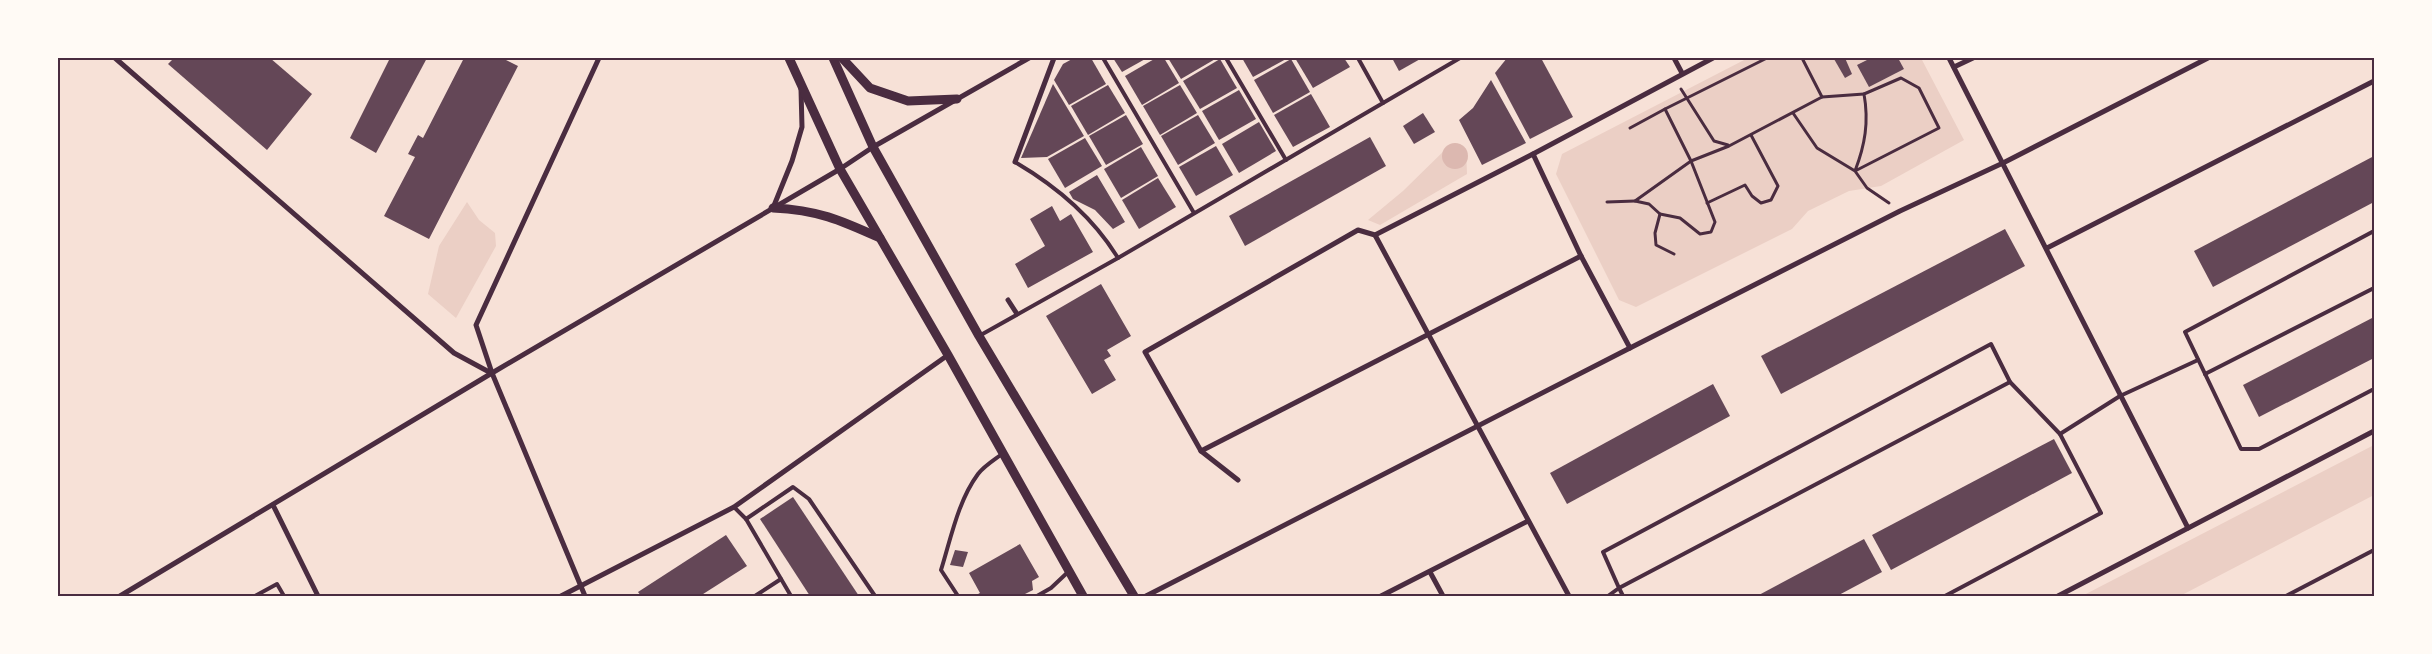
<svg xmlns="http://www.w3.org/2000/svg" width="2432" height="654" font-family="Mulish,sans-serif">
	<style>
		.green { fill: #ebcfc5 }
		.water { fill: #dcb8b0 }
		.building { fill: #644757 }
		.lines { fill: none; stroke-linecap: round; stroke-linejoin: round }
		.path { stroke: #4a2c40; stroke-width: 3 }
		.service { stroke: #4a2c40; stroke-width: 4 }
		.minor { stroke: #4a2c40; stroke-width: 5 }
		.tertiary { stroke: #4a2c40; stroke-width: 9 }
		.neatline { fill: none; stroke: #4a2c40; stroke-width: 2 }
	</style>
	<rect width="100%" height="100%" fill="#f7e1d7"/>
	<!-- green -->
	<g class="green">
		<polygon points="1748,58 1921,58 1964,140 1881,186 1849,191 1808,211 1792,229 1636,307 1619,300 1556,174 1562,154"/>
		<polygon points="1451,144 1460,144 1466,149 1467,174 1380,225 1368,220 1403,191"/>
		<polygon points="467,202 479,220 495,233 496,246 456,318 428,294 439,246"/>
		<polygon points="2374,445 2374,495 2180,596 2082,596"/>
	</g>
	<!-- water -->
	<circle class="water" cx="1455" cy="156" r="13"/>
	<!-- building -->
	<g class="building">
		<polygon points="174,58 270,58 312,94 267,150 168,64"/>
		<polygon points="390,58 427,58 376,153 350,138"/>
		<polygon points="464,58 502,58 518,66 429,239 384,216 415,157 408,154 418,135 423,138"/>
		<polygon points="1074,58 1091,58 1106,84 1069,105 1054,80 1063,64"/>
		<polygon points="1113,58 1147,58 1122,72"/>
		<polygon points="1156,58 1164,58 1179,83 1142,105 1125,76"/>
		<polygon points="1168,58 1217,58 1181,79"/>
		<polygon points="1242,58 1288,58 1253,77"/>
		<polygon points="1295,58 1344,58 1350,67 1313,88"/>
		<polygon points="1392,58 1422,58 1399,71"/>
		<polygon points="1507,58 1541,58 1573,117 1530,139 1495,73"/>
		<polygon points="1837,58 1845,58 1852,74 1845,78 1834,59"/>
		<polygon points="1871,58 1898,58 1904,69 1869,87 1857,65"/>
		<polygon points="1220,59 1237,88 1200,109 1183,81"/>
		<polygon points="1291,59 1310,92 1273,113 1254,80"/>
		<polygon points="1491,80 1526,143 1482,165 1459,120 1473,108"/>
		<polygon points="1053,84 1084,136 1047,157 1021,158"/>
		<polygon points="1108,85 1125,113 1088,135 1071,106"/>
		<polygon points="1180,85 1197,113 1160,135 1143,106"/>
		<polygon points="1239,90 1256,119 1219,140 1202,111"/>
		<polygon points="1311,94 1330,127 1293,147 1274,115"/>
		<polygon points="1423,113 1435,132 1414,144 1403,126"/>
		<polygon points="1126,115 1143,144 1106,165 1089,136"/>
		<polygon points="1198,115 1215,143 1178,165 1161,136"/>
		<polygon points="1259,122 1276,151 1239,173 1222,144"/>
		<polygon points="1370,137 1386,166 1245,246 1229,216"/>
		<polygon points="1085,138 1102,166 1065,188 1048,159"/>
		<polygon points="1216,146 1233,175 1196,196 1179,167"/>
		<polygon points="1141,147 1158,176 1121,198 1104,169"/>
		<polygon points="2374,156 2374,202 2213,287 2194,251"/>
		<polygon points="1097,175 1125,222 1113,229 1095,210 1073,199 1069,192"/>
		<polygon points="1158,178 1176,207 1139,229 1122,200"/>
		<polygon points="1052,206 1060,221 1071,214 1093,252 1028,288 1015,264 1045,246 1030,219"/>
		<polygon points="2005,229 2025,266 1781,394 1761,356"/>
		<polygon points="1101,284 1131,336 1107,350 1111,356 1104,360 1116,380 1092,394 1046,316"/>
		<polygon points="2374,317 2374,358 2259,417 2243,385"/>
		<polygon points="1713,384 1730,416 1567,504 1550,473"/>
		<polygon points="2054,439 2072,473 1891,570 1872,535"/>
		<polygon points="793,497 859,596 810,596 760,519"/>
		<polygon points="726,535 747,566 700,596 641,596 638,592"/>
		<polygon points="1864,539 1882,572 1837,596 1757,596"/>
		<polygon points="1020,544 1039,577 1032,581 1033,590 1021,596 974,596 980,593 969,573"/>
		<polygon points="955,550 968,552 963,567 950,565"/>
	</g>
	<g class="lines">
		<!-- path -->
		<g class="path">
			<polyline points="1802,58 1822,97"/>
			<polyline points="1681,89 1714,141 1728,145"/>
			<path d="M1793,113l24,35 38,23c10,-26 14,-49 9,-77l37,-16 18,10 20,40 -84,43 12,17 22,15"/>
			<polyline points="1630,128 1665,109"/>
			<polyline points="1607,202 1635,201"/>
			<polyline points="1707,203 1745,185 1752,196 1761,203 1771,200 1778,186 1751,135"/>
			<polyline points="1660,214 1680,218 1700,234 1711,232 1715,222 1691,161 1729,146 1822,97 1864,94"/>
			<polyline points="1674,254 1656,245 1655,233 1660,214 1649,204 1635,201 1691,161 1665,109 1767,58"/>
		</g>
		<!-- service -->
		<g class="service">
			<polyline points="1103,58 1194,213"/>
			<polyline points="1226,58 1286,160"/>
			<polyline points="1383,103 1460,58"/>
			<path d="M1015,162c41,24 78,55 103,96"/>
			<polyline points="2374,231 2185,332 2241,449 2259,449 2374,389"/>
			<polyline points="979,336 1118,258 1383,103 1358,58"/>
			<polyline points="2205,374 2374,288"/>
			<polyline points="734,507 746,519 791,596"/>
			<polyline points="746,519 793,487 809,499 875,596"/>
			<polyline points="255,596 277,584 284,596"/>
			<polyline points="755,596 781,579"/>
			<path d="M958,596l-17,-26c10,-32 17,-69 37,-96 6,-8 16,-14 24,-20"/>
			<polyline points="1037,596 1051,588 1068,572"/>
			<polyline points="1608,596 1619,588 1603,552 1991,344 2010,382 2060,434 2120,396 2198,360"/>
			<polyline points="1623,596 1619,588 2010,382"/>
			<polyline points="1945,596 2101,513 2060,434"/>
			<polyline points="2286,596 2374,550"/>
		</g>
		<!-- minor -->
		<g class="minor">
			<polyline points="115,58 454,353 491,373"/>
			<polyline points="1674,58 1682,73"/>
			<polyline points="1949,58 2188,528"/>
			<polyline points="1954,67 1973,58"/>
			<polyline points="1533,154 1581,256 1630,348"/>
			<polyline points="1015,162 1054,58"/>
			<polyline points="773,208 792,161 802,127 801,89"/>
			<polyline points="1375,235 1569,596"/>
			<polyline points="2047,248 2374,81"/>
			<polyline points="1008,300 1017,314"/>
			<polyline points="1201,451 1581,256"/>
			<polyline points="1238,480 1201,451 1145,352 1358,230 1375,235 1533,154 1713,58"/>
			<polyline points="273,505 318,596"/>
			<polyline points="1430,572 1443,596"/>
			<polyline points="120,596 492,373 840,169 873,147 1029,58"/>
			<polyline points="561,596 734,507 948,355"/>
			<polyline points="585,596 492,373 476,325 599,58"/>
			<polyline points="1146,596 1630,348 1900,211 2003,163 2208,58"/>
			<polyline points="1381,596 1528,521"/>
			<polyline points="2058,596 2374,431"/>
		</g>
		<!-- tertiary -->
		<g class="tertiary">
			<polyline points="789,58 840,169 948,355 1083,596"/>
			<polyline points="833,58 873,147 979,336 1134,596"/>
			<polyline points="842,58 870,88 908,101 957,99"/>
			<path d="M773,208c45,2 67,12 107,30"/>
		</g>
	</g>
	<!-- border -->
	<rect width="2432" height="654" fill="none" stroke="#fffaf5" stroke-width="118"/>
	<rect x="59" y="59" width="2314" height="536" class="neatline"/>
</svg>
